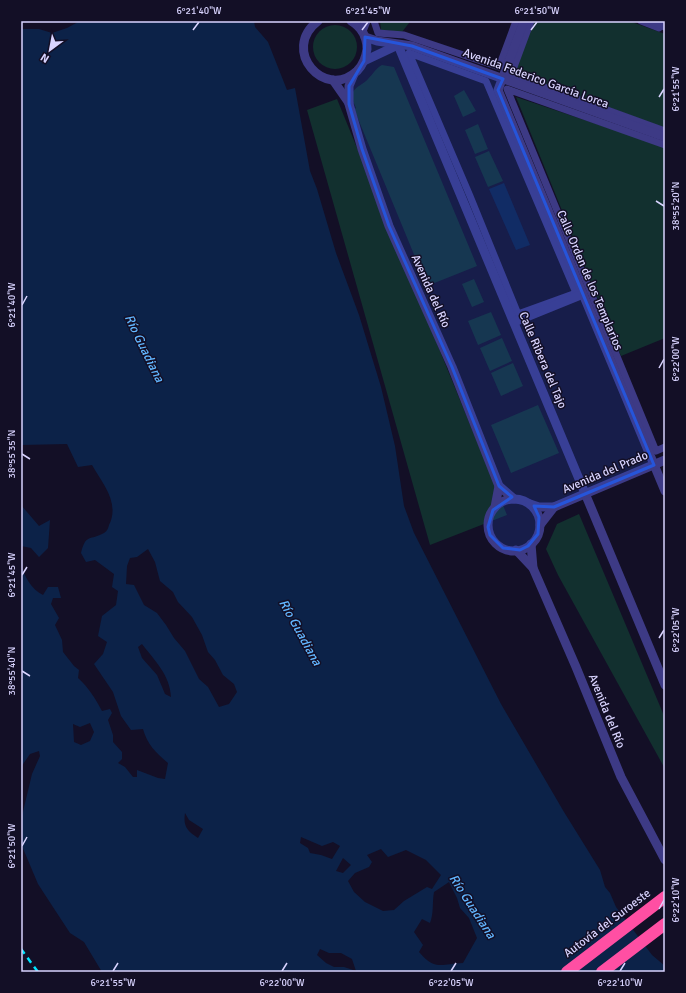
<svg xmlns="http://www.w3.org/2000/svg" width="686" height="993" font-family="Signika,sans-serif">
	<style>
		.green { fill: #12302f }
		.water { fill: #0c2248; fill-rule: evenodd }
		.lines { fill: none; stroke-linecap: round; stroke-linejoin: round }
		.pedestrian { stroke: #3d3a85; stroke-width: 7 }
		.minor { stroke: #3d3a85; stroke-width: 9 }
		.motorway { stroke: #ff4fa3; stroke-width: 12 }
		.rail { stroke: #00e5ff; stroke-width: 2.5; stroke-dasharray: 6 5; stroke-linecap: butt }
		.marked { fill: #2655da; fill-opacity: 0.2; stroke: #2655da; stroke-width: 3; stroke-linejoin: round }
		.ticks { fill: none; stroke: #d9d4ff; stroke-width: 1.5 }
		.labels { text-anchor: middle; stroke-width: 3; stroke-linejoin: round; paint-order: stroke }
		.street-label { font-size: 12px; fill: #d9d4ff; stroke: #130f26 }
		.water-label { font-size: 13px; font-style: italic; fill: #62b6ff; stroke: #130f26 }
		.neatline { fill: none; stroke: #d9d4ff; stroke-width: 1.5 }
		.ticks-label { font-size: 10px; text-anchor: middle; fill: #d9d4ff }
	</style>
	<rect width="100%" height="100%" fill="#130f26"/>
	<!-- green -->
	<g class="green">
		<polygon points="380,21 409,21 409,23 402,32 381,30"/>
		<polygon points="534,21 629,21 665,34 665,128 513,72"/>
		<circle cx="335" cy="47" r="22"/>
		<path d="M382,65l12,2 83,199 -50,20 -73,-177 2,-1c-2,-5 -5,-10 -3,-16 3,-6 11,-8 15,-13 5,-5 8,-11 14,-14z"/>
		<polygon points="464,90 476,111 463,117 454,96"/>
		<polygon points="516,97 665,147 665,338 621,356"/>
		<polygon points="337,99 507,515 430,545 307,110"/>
		<polygon points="478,124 488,149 475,154 465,130"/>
		<polygon points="489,151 503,181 488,187 475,157"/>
		<polygon points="474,279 484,302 472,307 462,284"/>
		<polygon points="491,312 501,335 478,345 468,321"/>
		<polygon points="502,338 512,361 490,371 480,348"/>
		<polygon points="513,363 523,386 501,396 491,373"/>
		<polygon points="538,405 559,453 511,473 491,425"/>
		<polygon points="579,514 665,718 664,767 558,575 546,549 557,524"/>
	</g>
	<!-- water -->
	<g class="water">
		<path d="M21,21v8h18l13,4 15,-5 13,-7h174l1,6 13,15 19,48 8,-2 15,83 7,18 19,64 23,62 22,72 14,59 9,60 10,27 87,171 63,108 36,58 5,17 5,6 6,14 36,48 13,11v6h-563l-18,-30 -14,-9 -19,-29 -13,-20 -16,-38 -1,-26 11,-46 8,-18 -1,-5 -9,3 -9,13v-202c4,12 10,24 22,30l5,-8h10l3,11h-8l-2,6 8,14 -4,7 7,15 1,12 11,14 5,4 -1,8c11,10 17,20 24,33l8,-2 2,4 -4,7 5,15v7l9,10v7l-4,4 7,4 8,10h4v-7l21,8 7,1 3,-16c-12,-10 -21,-19 -25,-34l-12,1 -10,-14 -8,-24 -19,-28 9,-10 4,-12 -9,-6 4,-20 14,-11 2,-14 -6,-4 2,-13 -19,-14 -9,2 -5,-9c5,-20 9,-12 23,-20 3,-2 4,-4 5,-8 11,-22 -6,-41 -17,-60l-14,2 -11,-23 -46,1zM148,549l7,13 5,19 13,11 5,10 14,15 10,18 6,17 7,8 8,15 11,9 3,8 -8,12 -10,3 -11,-20 -9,-8 -14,-28 -11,-13 -8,-13 -9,-12 -13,-8 -10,-20 -8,-1 1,-18 3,-8 7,-1zM142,644c13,17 28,31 29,53l-6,-3 -8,-19 -15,-17 -4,-11zM90,723l4,9 -4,9 -9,4 -7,-3 -1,-18 7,3zM185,813l4,7 14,9 -5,9c-11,-7 -15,-12 -13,-25zM301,837l21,9 11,-4 7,4 -8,13 -11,-4 -11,-2 -2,-5 -8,-5zM381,849l7,8 18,-7 20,10 15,15 -9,14 -5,-2 -23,14 -10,9 -11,1 -18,-9 -11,-10 -6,-11 7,-8 14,-6 3,-5 -5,-7zM343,858l8,7 -8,8 -7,-2zM449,882l8,16 3,10 9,10 8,20 -14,25c-22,1 -28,8 -44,-11l4,-7 -9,-13 8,-13 8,4c4,-10 2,-20 4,-31zM320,949l9,4h12l11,6 4,12 -12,-4h-10l-8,-4 -9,-8z"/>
		<polygon points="504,183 530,245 516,250 489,189"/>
		<polygon points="21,505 39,526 50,520 48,548 39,557 31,548 21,546"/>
	</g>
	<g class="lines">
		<!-- pedestrian -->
		<g class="pedestrian">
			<polyline points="374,21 378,33 404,35 499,67 516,21"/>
			<polyline points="531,21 511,75 665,131"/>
			<polyline points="641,21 659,28"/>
			<polygon points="409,53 486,81 576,293 518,314 470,196"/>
			<polyline points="665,145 507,89 656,451 665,447"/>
		</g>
		<!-- minor -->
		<g class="minor">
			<path d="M318,21c-38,29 7,80 39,50 6,-6 9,-14 10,-22 0,-12 -6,-22 -16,-28"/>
			<polyline points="524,21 498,90 665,491"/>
			<polyline points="653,21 665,26"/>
			<polyline points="362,31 366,21"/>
			<polyline points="365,37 377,41 412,46 665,137"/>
			<polyline points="398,45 665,685"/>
			<polyline points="364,61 398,45"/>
			<polyline points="354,74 349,86 349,104 362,149 389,226 452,367 499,486 514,499"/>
			<polyline points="333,80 349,103"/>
			<polyline points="514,322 583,294"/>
			<circle cx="514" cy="525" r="26"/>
			<polyline points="530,504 539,507 554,507 665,460"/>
			<polyline points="495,507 499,486"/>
			<polyline points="540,525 554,507"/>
			<polyline points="531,544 533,568"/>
			<polyline points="516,550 533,568 576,667 621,777 665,860"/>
		</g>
		<!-- motorway -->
		<g class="motorway">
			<polyline points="567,972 665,897"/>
			<polyline points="602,972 665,924"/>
		</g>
		<!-- rail -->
		<polyline class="rail" points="21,949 38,972"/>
	</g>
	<!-- marked area -->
	<path class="marked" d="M365,37l47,9 91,33 -5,11 156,375 -100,42 -20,-1 5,11 -1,17 -10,12 -8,4 -17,-2 -13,-13 -2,-8 5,-17 19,-13 -13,-11 -47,-119 -63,-141 -27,-77 -13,-45v-18l15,-25z"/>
	<!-- ticks -->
	<path class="ticks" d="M193,30l6,-8M362,30l6,-8M531,30l6,-8M659,97l5,-8M656,201l8,5M22,305l5,-9M659,368l5,-9M22,454l8,5M22,575l5,-8M659,638l5,-8M22,671l8,5M22,846l5,-9M659,909l5,-9M113,971l5,-8M282,971l5,-8M451,971l5,-8M620,971l5,-8"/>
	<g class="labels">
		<!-- street labels -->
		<g class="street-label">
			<text transform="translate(536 78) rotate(20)" y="4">Avenida Federico García Lorca</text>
			<text transform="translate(590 280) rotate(67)" y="4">Calle Orden de los Templarios</text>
			<text transform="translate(431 291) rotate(66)" y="4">Avenida del Río</text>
			<text transform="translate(543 360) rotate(67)" y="4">Calle Ribera del Tajo</text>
			<text transform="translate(605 472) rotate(-23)" y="4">Avenida del Prado</text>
			<text transform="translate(607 711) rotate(68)" y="4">Avenida del Río</text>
			<text transform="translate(607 923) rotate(-37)" y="4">Autovía del Suroeste</text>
		</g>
		<!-- water labels -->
		<g class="water-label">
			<text transform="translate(145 348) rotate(64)" y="5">Río Guadiana</text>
			<text transform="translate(301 632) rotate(61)" y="5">Río Guadiana</text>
			<text transform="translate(473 906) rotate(57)" y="5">Río Guadiana</text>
		</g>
	</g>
	<!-- border -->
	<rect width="686" height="993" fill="none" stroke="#130f26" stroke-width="44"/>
	<!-- north arrow -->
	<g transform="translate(50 50) rotate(212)" stroke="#130f26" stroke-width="3" paint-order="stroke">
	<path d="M0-3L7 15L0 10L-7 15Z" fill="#d9d4ff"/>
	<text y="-6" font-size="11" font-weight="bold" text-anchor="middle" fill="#d9d4ff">N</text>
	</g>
	<rect x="22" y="22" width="642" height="949" class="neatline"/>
	<g class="ticks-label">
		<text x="199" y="14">6°21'40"W</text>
		<text x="368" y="14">6°21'45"W</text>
		<text x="537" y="14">6°21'50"W</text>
		<text transform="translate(675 89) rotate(-90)" y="4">6°21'55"W</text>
		<text transform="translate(675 206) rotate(-90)" y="4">38°55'20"N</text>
		<text transform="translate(11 305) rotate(-90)" y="4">6°21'40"W</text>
		<text transform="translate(675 359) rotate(-90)" y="4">6°22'00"W</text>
		<text transform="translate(11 454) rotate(-90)" y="4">38°55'35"N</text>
		<text transform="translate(11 575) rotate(-90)" y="4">6°21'45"W</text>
		<text transform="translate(675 630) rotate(-90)" y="4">6°22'05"W</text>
		<text transform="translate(11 671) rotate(-90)" y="4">38°55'40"N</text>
		<text transform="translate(11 846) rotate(-90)" y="4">6°21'50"W</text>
		<text transform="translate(675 900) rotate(-90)" y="4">6°22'10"W</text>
		<text x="113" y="986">6°21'55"W</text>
		<text x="282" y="986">6°22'00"W</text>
		<text x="451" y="986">6°22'05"W</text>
		<text x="620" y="986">6°22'10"W</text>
	</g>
</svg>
